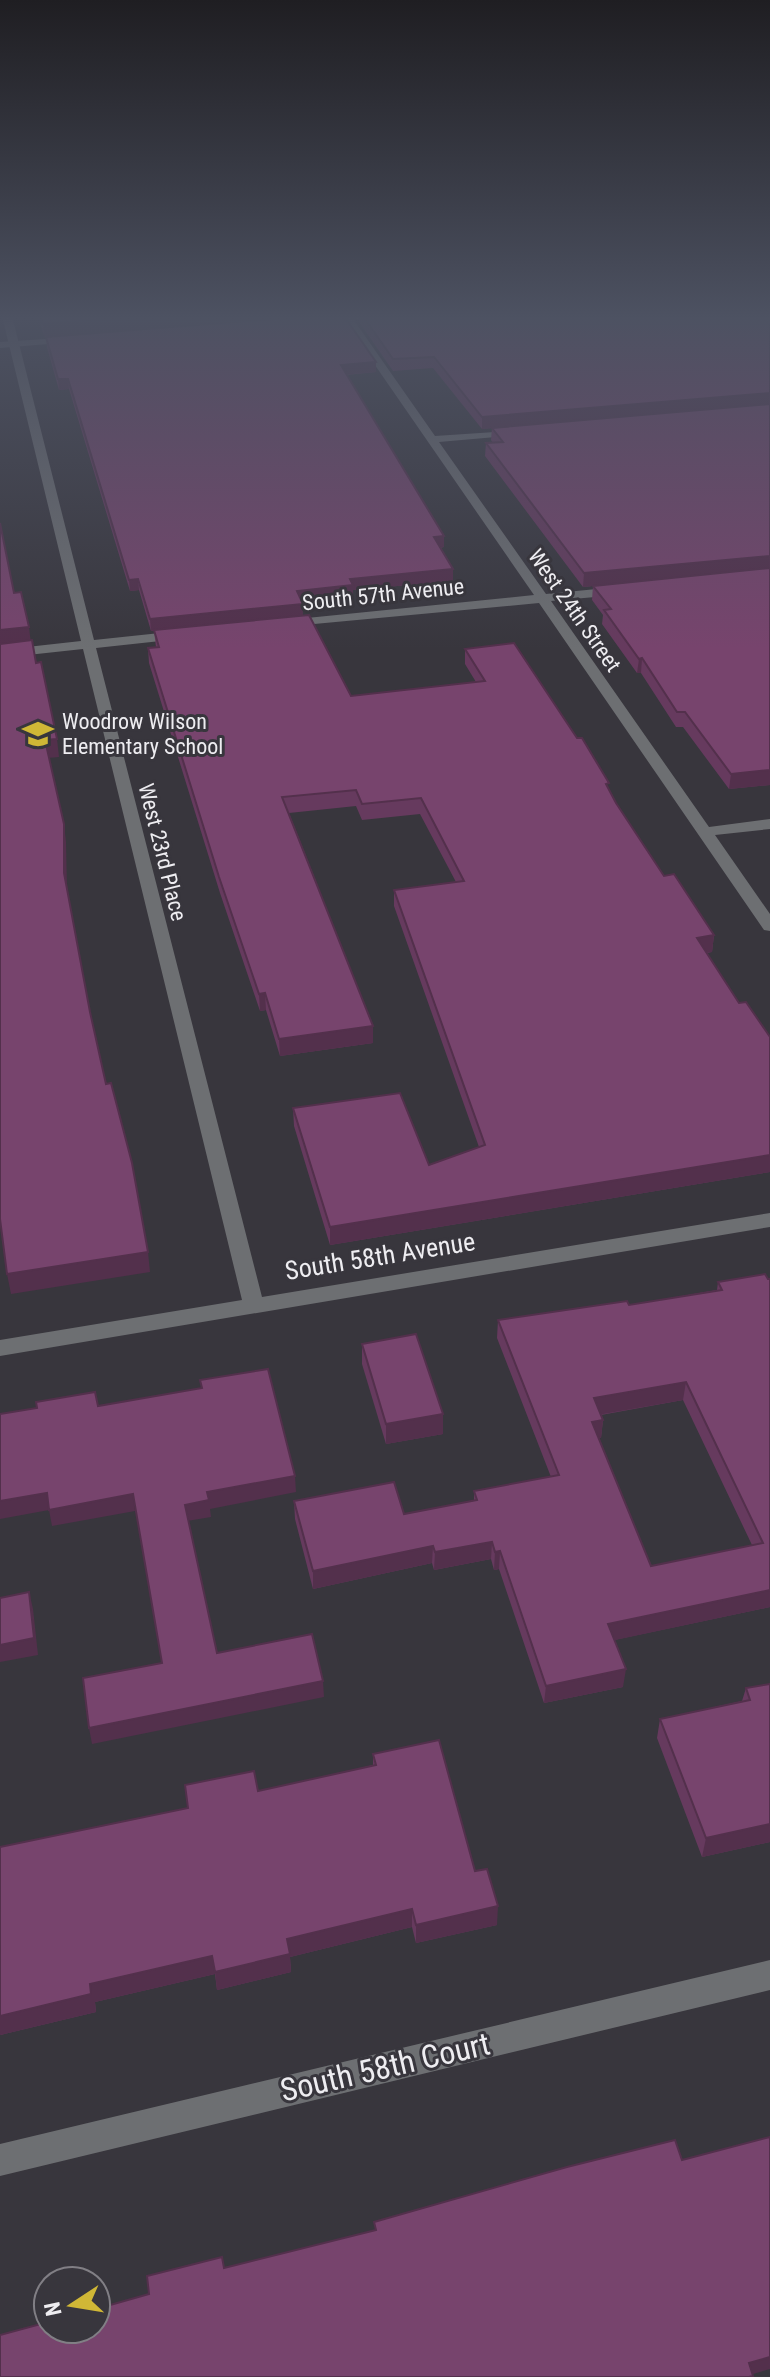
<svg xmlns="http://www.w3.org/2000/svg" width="770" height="2377" font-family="'Roboto Condensed',sans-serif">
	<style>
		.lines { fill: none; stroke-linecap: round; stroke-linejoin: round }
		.minor { fill: #6d6f72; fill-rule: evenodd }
		.tertiary { fill: #6d6f72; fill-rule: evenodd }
		.wall { fill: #663a5e; fill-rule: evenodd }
		.shaded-wall { fill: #53304c }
		.building { fill: #77446d; stroke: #53304c; stroke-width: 2; fill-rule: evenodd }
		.labels { text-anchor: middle; stroke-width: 6; stroke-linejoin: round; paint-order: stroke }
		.far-street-label { font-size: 22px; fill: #eeedf1; stroke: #38363d }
		.far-poi-label { font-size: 22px; fill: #eeedf1; stroke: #38363d; text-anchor: start }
		.street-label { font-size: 26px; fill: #eeedf1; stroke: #38363d }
		.near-street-label { font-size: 32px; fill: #eeedf1; stroke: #38363d }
	</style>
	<rect width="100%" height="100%" fill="#38363d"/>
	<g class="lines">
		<!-- minor -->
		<g class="minor">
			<polygon points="2,316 12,316 94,640 179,631 186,635 179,639 96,648 262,1297 770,1213 770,1227 0,1356 0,1340 242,1300 83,649 0,658 0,650 81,641"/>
			<polygon points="341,316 351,316 435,436 523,430 524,432 519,435 439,442 546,594 617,587 623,591 617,595 551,601 709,827 770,819 770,829 715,835 770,914 770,931 764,930 539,603 282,627 280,624 287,620 534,595"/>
			<polygon points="770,1960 770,1990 0,2176 0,2144"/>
		</g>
		<!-- tertiary -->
		<g class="tertiary">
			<polygon points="347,316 394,316 319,324 314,321"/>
			<polygon points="75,337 72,342 0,348 0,342"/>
		</g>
	</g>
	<!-- wall -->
	<g class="wall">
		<polygon points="38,316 300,316 44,336"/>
		<polygon points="359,316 770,316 770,785 729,789 683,727 676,727 641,673 637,673 602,624 603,615 592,600 593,586 583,587 485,456 486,443 493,443 491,440 492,428 482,429 433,368 393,371 359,322"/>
		<polygon points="46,337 376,362 376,372 346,375 444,536 444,547 440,548 453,569 453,581 353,590 353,597 302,602 303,615 351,696 476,682 465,664 465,649 609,789 616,803 664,876 714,935 712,952 707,953 739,1003 770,1037 770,1172 330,1245 294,1126 293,1108 429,1165 479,1147 394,906 394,890 456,882 420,814 362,820 356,806 289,813 373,1026 373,1043 280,1056 266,1010 260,1011 220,893 149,663 148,648 156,647 154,631 151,631 139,590 130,591 69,389 59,390 47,347"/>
		<path d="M770,1279v328l-156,33 9,47 -79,16 -45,-134 -5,1 -3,-11 -57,11 -2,-7 -119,26 -18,-70 -1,-18 110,13 70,-13v-10l77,-14 -54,-139 1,-18 131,-15 88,-15 1,-8zM683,1400l69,145 -101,21 -52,-128h2l2,-18 -2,-5z"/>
		<polygon points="362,1344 443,1434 386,1444 362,1364"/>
		<polygon points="770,1684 770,1842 702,1857 657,1738 660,1719 742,1701 746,1688"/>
		<polygon points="373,1754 475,1871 497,1925 416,1943 412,1927 290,1957 291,1972 217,1990 215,1974 95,2002 96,2012 0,2035 188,1808 373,1765"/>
	</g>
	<!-- shaded-wall -->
	<g class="shaded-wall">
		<polygon points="150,316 300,316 44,336 43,324"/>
		<polygon points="376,362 376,372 341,375 341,365"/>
		<polygon points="58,379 68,379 69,389 59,390"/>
		<polygon points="770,393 770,405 482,429 482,417"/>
		<polygon points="444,536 444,547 433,548 434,537"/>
		<polygon points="770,556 770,569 583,587 584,573"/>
		<polygon points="453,569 453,581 353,590 353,597 297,602 297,591 350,579"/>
		<polygon points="138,579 139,590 130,591 129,580"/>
		<polygon points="303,604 303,616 151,631 150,619"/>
		<polygon points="29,627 31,644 0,647 0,630"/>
		<polygon points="642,658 641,673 637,673 639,659"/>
		<polygon points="57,739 59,757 48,758 45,740"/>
		<polygon points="770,770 770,785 729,789 731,774"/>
		<polygon points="64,824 66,842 67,892 64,873"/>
		<polygon points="714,935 712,952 695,954 697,938"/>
		<polygon points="265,993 266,1010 260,1011 259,994"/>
		<polygon points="373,1026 373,1043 280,1056 279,1039"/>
		<polygon points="770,1155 770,1172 330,1245 330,1227"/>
		<polygon points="148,1252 150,1272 11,1294 7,1274"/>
		<polygon points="686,1382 683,1400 592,1416 594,1398"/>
		<polygon points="443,1414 443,1434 386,1444 386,1424"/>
		<polygon points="603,1420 601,1438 590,1440 592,1422"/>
		<polygon points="295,1476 296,1492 210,1509 211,1517 187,1521 185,1505 207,1492"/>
		<polygon points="47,1493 133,1494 135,1511 52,1526 49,1510 0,1519 0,1501"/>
		<polygon points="492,1542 491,1559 434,1570 435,1552"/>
		<polygon points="433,1546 432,1563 313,1589 313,1571"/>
		<polygon points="500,1551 499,1569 494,1570 495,1552"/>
		<polygon points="770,1590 770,1607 606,1642 608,1624"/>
		<polygon points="29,1592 33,1609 38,1655 0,1662 0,1645"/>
		<polygon points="626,1669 623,1687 544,1703 546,1686"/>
		<polygon points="323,1681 324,1697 92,1744 89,1728"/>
		<polygon points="770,1824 770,1842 702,1857 706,1838"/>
		<polygon points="498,1906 497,1925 416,1943 416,1925"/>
		<polygon points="412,1909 412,1927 290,1957 291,1972 217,1990 215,1972 287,1939"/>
		<polygon points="212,1956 215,1974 95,2002 96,2012 0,2035 0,2016 90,1984"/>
		<polygon points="770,2357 770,2369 743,2377 749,2363"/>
	</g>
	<!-- building -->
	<g class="building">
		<polygon points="40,316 150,316 43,324"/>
		<polygon points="311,316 344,316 376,362 341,365 444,536 434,537 453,569 350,579 353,585 297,591 303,604 150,619 138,579 129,580 68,379 58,379 46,337"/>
		<polygon points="363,316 770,316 770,393 482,417 434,357 393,359"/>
		<polygon points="770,404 770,556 584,573 486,443 503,442 492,428"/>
		<polygon points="0,523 14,593 21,592 29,627 0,630"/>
		<polygon points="770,568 770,770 731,774 685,712 677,712 642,658 639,659 604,610 611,609 593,586"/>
		<polygon points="309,615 351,696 485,681 465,649 514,643 577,738 582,738 609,783 606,784 616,803 664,876 674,874 714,935 697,938 739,1003 746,1002 770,1037 770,1155 330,1227 293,1108 400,1093 429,1165 485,1145 394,890 464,881 421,798 362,804 356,790 282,797 373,1026 279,1039 265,993 259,994 219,877 148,648 159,647 154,630"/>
		<polygon points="32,640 36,663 41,662 57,739 45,740 64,824 64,873 90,1012 106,1084 111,1083 132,1163 148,1252 7,1274 0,1219 0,644"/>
		<path d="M765,1274l3,5h2v311l-162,34 18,45 -80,17 -46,-135 -5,1 -3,-10 -57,10 -2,-6 -120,25 -19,-70 100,-19 10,32 73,-14 -3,-9 85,-16 -61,-155 129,-19 2,4 93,-15 -4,-8zM686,1382l77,161 -112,23 -59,-144 11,-2 -9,-22z"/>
		<polygon points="416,1334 443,1414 386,1424 362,1344"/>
		<polygon points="268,1369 295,1476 207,1492 209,1500 185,1505 217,1653 312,1634 323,1681 89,1728 83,1678 162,1663 133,1494 49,1510 47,1493 0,1501 0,1414 37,1408 36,1402 95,1392 98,1406 202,1388 200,1380"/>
		<polygon points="29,1592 34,1638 0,1645 0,1598"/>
		<polygon points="770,1684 770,1824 706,1838 660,1719 750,1700 746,1688"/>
		<polygon points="439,1740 475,1871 487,1869 498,1906 416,1925 412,1909 287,1939 290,1954 215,1972 212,1956 90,1984 91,1994 0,2016 0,1847 188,1808 185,1785 254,1771 258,1791 376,1765 373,1754"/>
		<polygon points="770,2137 770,2357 749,2363 753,2376 749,2377 0,2377 0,2335 48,2322 48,2329 96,2329 96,2309 149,2294 147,2276 222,2257 224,2268 376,2230 374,2222 567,2167 675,2140 682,2160"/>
	</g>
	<!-- sky -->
	<linearGradient id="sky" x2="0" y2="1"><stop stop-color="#1f1e22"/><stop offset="0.49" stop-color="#4d5262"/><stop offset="1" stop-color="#4d5262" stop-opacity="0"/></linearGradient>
	<rect width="770" height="649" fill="url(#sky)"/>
	<!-- icons -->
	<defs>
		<symbol id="school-bare" viewBox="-9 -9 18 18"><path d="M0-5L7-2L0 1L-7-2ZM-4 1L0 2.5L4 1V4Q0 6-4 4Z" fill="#d0b736" stroke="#38363d" stroke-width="2.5" paint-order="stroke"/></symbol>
	</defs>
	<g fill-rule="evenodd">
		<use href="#school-bare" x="16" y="712" width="44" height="44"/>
	</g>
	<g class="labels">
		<!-- far-street labels -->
		<g class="far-street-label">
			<text transform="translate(383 594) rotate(-6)" y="8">South 57th Avenue</text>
			<text transform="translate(575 610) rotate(55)" y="8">West 24th Street</text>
			<text transform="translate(163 852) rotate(76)" y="8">West 23rd Place</text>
		</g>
		<!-- far-poi labels -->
		<g class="far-poi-label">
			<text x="62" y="729">Woodrow Wilson<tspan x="62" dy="25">Elementary School</tspan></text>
		</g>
		<!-- street labels -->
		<g class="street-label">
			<text transform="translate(380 1256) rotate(-9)" y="9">South 58th Avenue</text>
		</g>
		<!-- near-street labels -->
		<g class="near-street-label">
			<text transform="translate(385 2067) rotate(-13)" y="11">South 58th Court</text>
		</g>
	</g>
	<!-- north arrow -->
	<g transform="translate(72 2305) rotate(258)"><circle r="38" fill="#38363d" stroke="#817f85" stroke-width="2"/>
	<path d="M0-6L14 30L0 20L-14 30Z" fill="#d0b736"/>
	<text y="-12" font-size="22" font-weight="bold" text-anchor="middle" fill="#eeedf1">N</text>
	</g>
</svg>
